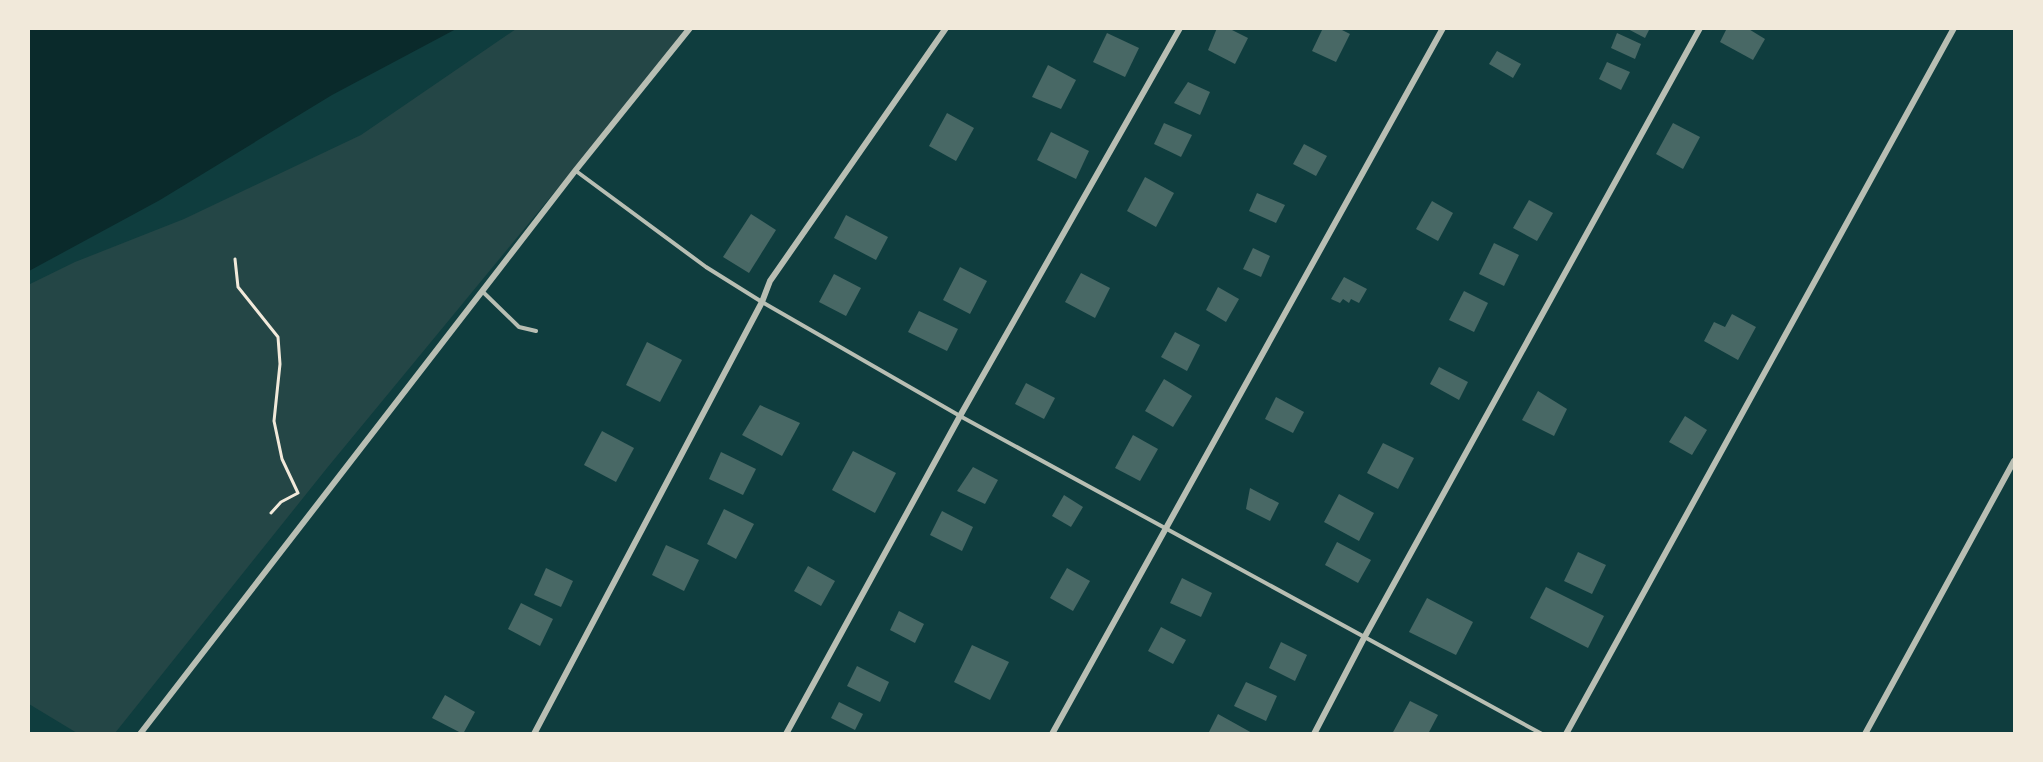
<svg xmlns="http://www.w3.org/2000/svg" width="2043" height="762" font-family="'PT Serif',serif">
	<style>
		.green { fill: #244646 }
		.water { fill: #0a2a2b }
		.building { fill: #486865 }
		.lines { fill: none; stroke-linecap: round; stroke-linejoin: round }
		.path { stroke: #f1e9da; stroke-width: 3 }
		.service { stroke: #b8beb3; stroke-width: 4 }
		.minor { stroke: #b8beb3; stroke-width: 6 }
	</style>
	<rect width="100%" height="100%" fill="#0f3d3e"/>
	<!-- green -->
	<polygon class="green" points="516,29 689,29 327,468 115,733 77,733 29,704 28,285 75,262 184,219 361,135"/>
	<!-- water -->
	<polygon class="water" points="29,28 456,28 456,29 332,95 160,200 29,271"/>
	<!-- building -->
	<g class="building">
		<polygon points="1217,28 1228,28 1248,38 1235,64 1208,50"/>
		<polygon points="1323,28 1338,28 1350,34 1336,62 1312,51"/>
		<polygon points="1626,28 1650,28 1645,38"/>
		<polygon points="1727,28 1747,28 1765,39 1753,60 1720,42"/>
		<polygon points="1107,33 1139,48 1125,77 1093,62"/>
		<polygon points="1617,33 1641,44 1635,59 1611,48"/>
		<polygon points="1497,51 1521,64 1513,78 1489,64"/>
		<polygon points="1607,62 1630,72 1621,90 1599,79"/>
		<polygon points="1048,65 1076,80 1061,109 1032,97"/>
		<polygon points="1188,82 1210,92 1200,115 1174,103"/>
		<polygon points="947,113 974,128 956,161 929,146"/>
		<polygon points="1164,123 1192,135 1181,157 1154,144"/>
		<polygon points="1673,123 1700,137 1683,169 1656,154"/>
		<polygon points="1051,132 1089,151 1076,179 1037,160"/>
		<polygon points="1304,144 1327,156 1316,176 1293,164"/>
		<polygon points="1145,177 1174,193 1156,227 1127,211"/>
		<polygon points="1257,193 1285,205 1276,223 1249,211"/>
		<polygon points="1529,200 1553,213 1537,241 1513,228"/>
		<polygon points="1432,201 1453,213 1438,241 1416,229"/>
		<polygon points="751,214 776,230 749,273 723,257"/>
		<polygon points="846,215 888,237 876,260 834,238"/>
		<polygon points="1494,243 1519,255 1504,286 1479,274"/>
		<polygon points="1253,248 1270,256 1261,277 1243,269"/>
		<polygon points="960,267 987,281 970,314 943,300"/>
		<polygon points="1081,273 1110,288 1095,318 1065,302"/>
		<polygon points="834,274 861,288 846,316 819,302"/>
		<polygon points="1344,277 1367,289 1359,303 1351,299 1349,303 1343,299 1340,303 1331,299"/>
		<polygon points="1218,287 1239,299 1226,322 1206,310"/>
		<polygon points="1464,291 1488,303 1474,332 1449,320"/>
		<polygon points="919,311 958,329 947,351 908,332"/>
		<polygon points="1732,314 1756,327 1738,360 1704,341 1714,322 1725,327"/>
		<polygon points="1175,332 1200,345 1187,371 1161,357"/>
		<polygon points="647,342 682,360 660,402 626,385"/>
		<polygon points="1439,367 1468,382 1459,400 1430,384"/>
		<polygon points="1164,379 1192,396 1173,427 1145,411"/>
		<polygon points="1026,383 1055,398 1044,419 1015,404"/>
		<polygon points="1538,391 1567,409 1554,436 1522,420"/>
		<polygon points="1276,397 1304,412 1293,433 1265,419"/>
		<polygon points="760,405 800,423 782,456 742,435"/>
		<polygon points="1685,416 1707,430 1692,455 1669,442"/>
		<polygon points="602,431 634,448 616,482 584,465"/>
		<polygon points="1133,435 1158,449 1140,481 1115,468"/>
		<polygon points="1383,443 1414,458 1398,489 1367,473"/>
		<polygon points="853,451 896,473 875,513 832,490"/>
		<polygon points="721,452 756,469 743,495 709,479"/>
		<polygon points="973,467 998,480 985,504 957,491"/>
		<polygon points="1250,488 1279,503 1270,521 1246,509"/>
		<polygon points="1339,494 1374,513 1359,541 1324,522"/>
		<polygon points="1064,495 1083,507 1071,527 1052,516"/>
		<polygon points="724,509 754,524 736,559 707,544"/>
		<polygon points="942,511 973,527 962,551 930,535"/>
		<polygon points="1337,542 1371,560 1358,583 1325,565"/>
		<polygon points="666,545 699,560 684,591 652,575"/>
		<polygon points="1578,552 1606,565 1592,594 1564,581"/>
		<polygon points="808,566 835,581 821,606 794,591"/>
		<polygon points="546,568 573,581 561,607 534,595"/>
		<polygon points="1067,568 1090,581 1073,611 1050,598"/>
		<polygon points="1182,578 1212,593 1201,617 1170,603"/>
		<polygon points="1546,587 1604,616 1588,648 1530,618"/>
		<polygon points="1427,598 1473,622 1456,655 1409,632"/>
		<polygon points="521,603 553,619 540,646 508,629"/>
		<polygon points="899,611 924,624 915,643 890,630"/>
		<polygon points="1161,627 1186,640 1173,664 1148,651"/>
		<polygon points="1281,642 1307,655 1295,681 1269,668"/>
		<polygon points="972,645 1009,662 990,700 954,682"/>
		<polygon points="857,666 889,682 880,702 847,686"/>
		<polygon points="1246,682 1277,696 1266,721 1234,706"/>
		<polygon points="445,695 475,712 463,734 432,718"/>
		<polygon points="1410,701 1438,715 1428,734 1392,734"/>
		<polygon points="839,702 863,714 855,730 831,718"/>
		<polygon points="1218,714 1254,734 1208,734"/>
	</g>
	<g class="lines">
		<!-- path -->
		<polyline class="path" points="235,259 238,287 278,337 280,364 274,421 282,459 298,493 281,502 271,513"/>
		<!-- service -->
		<g class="service">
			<polyline points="576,171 706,267 762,302 960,416 1542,734"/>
			<polyline points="482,291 519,327 536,331"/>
		</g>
		<!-- minor -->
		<g class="minor">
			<polyline points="140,734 575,171 690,28"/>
			<polyline points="534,734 762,302 770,281 946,28"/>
			<polyline points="786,734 960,416 1180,28"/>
			<polyline points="1052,734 1443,28"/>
			<polyline points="1314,734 1364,638 1700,28"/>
			<polyline points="1566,734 1954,28"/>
			<polyline points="1865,734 2014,461"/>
		</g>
	</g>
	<!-- border -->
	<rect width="2043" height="762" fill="none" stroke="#f1e9da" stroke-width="60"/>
</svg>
